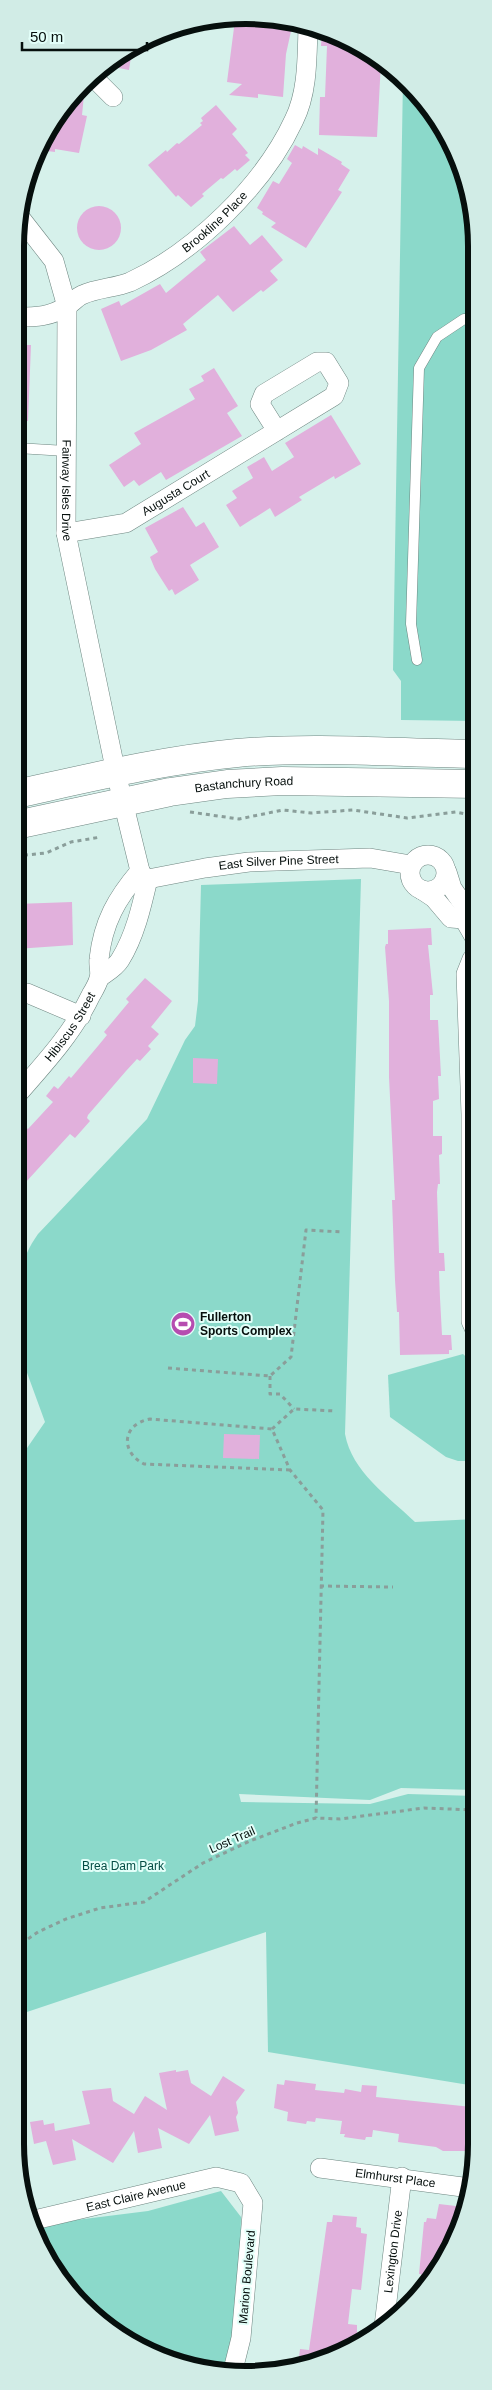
<svg xmlns="http://www.w3.org/2000/svg" width="492" height="2390" font-family="Arial,sans-serif">
	<style>
		.green { fill: #8bd9ca }
		.building { fill: #e1b0dc }
		.lines { fill: none; stroke-linecap: round; stroke-linejoin: round }
		.lane-casing { stroke: #6e8681; stroke-width: 11 }
		.street-casing { stroke: #6e8681; stroke-width: 20 }
		.primary-casing { stroke: #6e8681; stroke-width: 29 }
		.path { stroke: #8a9e9a; stroke-width: 3; stroke-dasharray: 4 4; stroke-linecap: butt }
		.lane { stroke: #fff; stroke-width: 10 }
		.street { stroke: #fff; stroke-width: 19 }
		.primary { stroke: #fff; stroke-width: 28 }
		.labels { text-anchor: middle; stroke-width: 4; stroke-linejoin: round; paint-order: stroke }
		.street-label { font-size: 12px; fill: #060f0d; stroke: #e3fff9 }
		.poi-label { font-size: 12px; font-weight: bold; fill: #060f0d; stroke: #e3fff9; text-anchor: start }
		.park-label { font-size: 12px; fill: #044d44; stroke: #e3fff9 }
		.rim { fill: none; stroke: #060f0d; stroke-width: 6 }
	</style>
	<rect width="100%" height="100%" fill="#d6f1eb"/>
	<!-- green -->
	<g class="green">
		<polygon points="403,78 410,83 459,157 476,231 476,721 401,720 401,681 393,670"/>
		<path d="M361,879l-16,555c7,38 43,62 70,88l61,-3 -1,271 -74,-2 -31,12 -131,-6 2,8 129,2 38,-10 67,2v290l-207,-34 -2,-120 -251,84 1,-552 29,-42 -19,-52 -10,-10c0,-45 -6,-87 22,-126l109,-115 38,-79 10,-14 3,-25 3,-116z"/>
		<polygon points="463,1354 476,1366 476,1461 458,1461 446,1457 390,1417 388,1375"/>
		<polygon points="221,2191 241,2217 240,2277 232,2348 223,2372 144,2351 82,2307 32,2232 32,2229 52,2223 148,2211"/>
	</g>
	<!-- building -->
	<g class="building">
		<polygon points="265,18 293,22 286,54 283,97 258,94 258,98 229,95 242,84 227,82 235,20"/>
		<polygon points="322,31 348,39 381,62 377,137 319,135 320,97 325,97 327,46 321,46"/>
		<polygon points="132,50 129,70 103,65 105,63"/>
		<polygon points="85,85 82,115 87,116 79,153 55,149 55,152 39,150 46,131"/>
		<polygon points="216,105 237,129 232,134 248,153 245,155 250,160 237,171 235,169 223,179 221,178 202,194 204,196 191,207 178,195 176,197 148,165 166,150 167,152 177,143 179,144 202,125 200,123 203,121 201,118"/>
		<polygon points="295,145 302,149 303,146 318,155 318,148 342,162 341,164 350,170 338,190 342,192 306,248 271,227 276,223 262,214 263,212 257,208 273,181 279,184 292,163 287,159"/>
		<circle cx="99" cy="228" r="22"/>
		<polygon points="234,226 250,245 262,235 283,260 270,271 278,280 263,292 261,290 233,312 218,295 183,324 187,330 151,350 121,361 101,309 119,301 121,306 160,284 166,293 206,260 200,252"/>
		<polygon points="17,345 31,345 28,421 17,421"/>
		<polygon points="214,368 238,406 227,413 242,436 166,480 161,472 139,486 134,480 124,487 109,465 141,444 134,433 195,399 189,389 204,381 201,376"/>
		<polygon points="331,415 361,464 335,479 334,476 299,497 302,500 275,517 270,508 240,527 226,505 237,498 232,491 253,478 247,467 264,457 272,471 294,457 285,443"/>
		<polygon points="183,507 196,527 204,522 219,547 190,565 199,580 175,595 172,589 169,591 155,569 150,557 158,552 145,528"/>
		<polygon points="72,902 73,945 16,949 16,904"/>
		<polygon points="431,928 432,945 428,945 433,995 430,995 430,1020 438,1020 441,1076 438,1076 439,1099 433,1101 433,1136 442,1136 442,1154 439,1155 440,1184 438,1184 437,1192 439,1253 444,1253 445,1271 439,1271 440,1298 442,1335 451,1335 452,1350 449,1350 449,1354 400,1355 399,1312 397,1312 395,1280 392,1200 395,1200 389,1077 389,1001 385,947 386,944 388,944 388,930"/>
		<polygon points="145,978 172,1001 151,1027 159,1034 148,1046 151,1049 140,1061 137,1059 126,1071 88,1115 87,1118 90,1121 75,1138 70,1134 25,1183 23,1181 16,1189 16,1135 24,1126 28,1129 53,1102 46,1096 54,1086 58,1089 69,1076 71,1078 98,1046 107,1035 104,1032 129,1002 126,999"/>
		<polygon points="193,1058 218,1059 217,1084 193,1083"/>
		<polygon points="224,1434 260,1435 259,1459 223,1458"/>
		<polygon points="176,2070 176,2072 188,2070 191,2083 211,2096 223,2076 245,2090 236,2102 238,2113 236,2117 239,2131 215,2136 210,2115 189,2144 158,2128 162,2148 138,2153 134,2131 113,2163 72,2139 76,2160 53,2165 46,2141 34,2144 30,2122 43,2120 44,2125 54,2123 55,2131 90,2124 82,2091 111,2088 113,2101 134,2114 145,2096 167,2110 159,2073"/>
		<polygon points="285,2080 316,2084 315,2090 344,2093 345,2089 361,2092 362,2085 377,2086 376,2097 472,2107 472,2111 475,2111 475,2141 467,2140 465,2151 443,2151 436,2147 398,2142 399,2134 373,2130 372,2137 366,2137 365,2140 344,2137 345,2134 340,2134 342,2121 316,2118 315,2122 307,2121 306,2124 287,2121 288,2112 274,2108 277,2084 284,2085"/>
		<polygon points="439,2204 464,2207 446,2259 420,2292 421,2274 419,2274 424,2222 426,2222 427,2218 436,2219"/>
		<polygon points="333,2215 357,2217 356,2227 361,2228 361,2233 367,2234 361,2290 352,2289 348,2324 357,2325 357,2342 320,2363 298,2366 300,2349 309,2350 327,2222 332,2222"/>
	</g>
	<g class="lines">
		<defs>
			<g id="lane">
				<polyline points="17,448 66,451"/>
				<polyline points="417,660 411,624 419,368 437,337 464,319 476,320"/>
			</g>
			<g id="street">
				<polyline points="93,77 113,97"/>
				<path id="s1" d="M17,217l5,3 32,41 13,46 -1,226 50,240 24,98 3,5 5,3"/>
				<path id="s2" d="M17,317c19,0 33,0 50,-11 5,-3 10,-9 15,-11 15,-7 33,-7 48,-13 65,-30 134,-97 164,-162 14,-28 13,-63 14,-93"/>
				<path id="s3" d="M66,533l60,-10 208,-127 5,-13 -13,-21h-9l-53,32 -4,10 17,27"/>
				<circle cx="428" cy="873" r="18"/>
				<polyline points="447,872 452,888 467,910 464,919"/>
				<path id="s4" d="M148,879l57,-11 44,-6 121,-4 41,7"/>
				<polyline points="422,890 434,898 451,918 464,919"/>
				<polyline points="464,919 476,940"/>
				<path d="M100,977c7,-5 15,-9 20,-17 15,-24 22,-55 28,-81"/>
				<polyline points="16,991 27,993 81,1016"/>
				<path id="s5" d="M16,1096c28,-32 57,-63 75,-101 3,-5 7,-12 8,-17 2,-6 -1,-13 0,-19 4,-37 18,-61 41,-88"/>
				<polyline points="476,1332 471,1321 471,1114 466,974 472,959 476,956"/>
				<path id="s6" d="M320,2168l150,20"/>
				<path id="s7" d="M30,2221l186,-44 25,6 12,20 -12,135 -9,36"/>
				<path id="s8" d="M384,2326l18,-149"/>
			</g>
			<g id="primary">
				<path d="M16,794c73,-16 147,-34 221,-41 79,-7 160,0 239,1"/>
				<path id="s9" d="M16,825l154,-33 57,-8 55,-3 194,3"/>
			</g>
		</defs>
		<!-- lane casing -->
		<use href="#lane" class="lane-casing"/>
		<!-- street casing -->
		<use href="#street" class="street-casing"/>
		<!-- primary casing -->
		<use href="#primary" class="primary-casing"/>
		<!-- path -->
		<g class="path">
			<polyline points="190,812 239,819 283,810 311,813 353,810 407,818 456,812 476,816"/>
			<polyline points="16,856 46,853 71,842 101,837"/>
			<polyline points="168,1368 270,1376 291,1357 306,1230 343,1232"/>
			<polyline points="270,1376 270,1394 280,1394 294,1409"/>
			<polyline points="272,1429 294,1409 336,1411"/>
			<path d="M290,1470l-146,-6c-24,-12 -22,-40 6,-45l122,10 18,41 33,40 -7,308"/>
			<polyline points="320,1586 393,1587"/>
			<polyline points="15,1948 38,1932 66,1919 100,1908 144,1902 203,1863 250,1841 297,1823 316,1818 340,1819 424,1808 475,1810"/>
		</g>
		<!-- lane -->
		<use href="#lane" class="lane"/>
		<!-- street -->
		<use href="#street" class="street"/>
		<!-- primary -->
		<use href="#primary" class="primary"/>
	</g>
	<!-- icons -->
	<defs>
		<symbol id="stadium-disc" viewBox="-11 -11 22 22"><circle r="9.5" fill="#b64db0" stroke="#e3fff9"/><path d="M0-5a6.5 5 0 1 0 0 10a6.5 5 0 1 0 0-10ZM-3.5-1.8h7v3.6h-7Z" fill="#fff"/></symbol>
	</defs>
	<g fill-rule="evenodd">
		<use href="#stadium-disc" x="169" y="1310" width="28" height="28"/>
	</g>
	<g class="labels">
		<!-- street labels -->
		<g class="street-label">
			<text dy="4" stroke="none"><textPath href="#s2" startOffset="225">Brookline Place</textPath></text>
			<text dy="4" stroke="none"><textPath href="#s1" startOffset="289">Fairway Isles Drive</textPath></text>
			<text dy="4" stroke="none"><textPath href="#s3" startOffset="119">Augusta Court</textPath></text>
			<text dy="4" stroke="none"><textPath href="#s9" startOffset="232">Bastanchury Road</textPath></text>
			<text dy="4" stroke="none"><textPath href="#s4" startOffset="132">East Silver Pine Street</textPath></text>
			<text dy="4" stroke="none"><textPath href="#s5" startOffset="88">Hibiscus Street</textPath></text>
			<text transform="translate(232 1840) rotate(-24)" y="4">Lost Trail</text>
			<text dy="4" stroke="none"><textPath href="#s6" startOffset="76">Elmhurst Place</textPath></text>
			<text dy="4" stroke="none"><textPath href="#s7" startOffset="109">East Claire Avenue</textPath></text>
			<text dy="4" stroke="none"><textPath href="#s8" startOffset="75">Lexington Drive</textPath></text>
			<text transform="translate(247 2277) rotate(-85)" y="4">Marion Boulevard</text>
		</g>
		<!-- poi labels -->
		<g class="poi-label">
			<text x="200" y="1321">Fullerton<tspan x="200" dy="14">Sports Complex</tspan></text>
		</g>
		<!-- park labels -->
		<g class="park-label">
			<text x="123" y="1870">Brea Dam Park</text>
		</g>
	</g>
	<!-- crop -->
	<path d="M0 0H492V2390H0ZM246 24H246A222 222 0 0 1 468 246V2144A222 222 0 0 1 246 2366H246A222 222 0 0 1 24 2144V246A222 222 0 0 1 246 24Z" fill="#d1ece6" fill-rule="evenodd"/>
	<path class="rim" d="M246 24H246A222 222 0 0 1 468 246V2144A222 222 0 0 1 246 2366H246A222 222 0 0 1 24 2144V246A222 222 0 0 1 246 24Z"/>
	<!-- scale -->
	<path d="M22 42v8h125v-8" fill="none" stroke="#060f0d" stroke-width="2.5"/>
	<text x="30" y="42" font-size="15" fill="#060f0d" stroke="#e3fff9" stroke-width="4" paint-order="stroke">50 m</text>
</svg>
